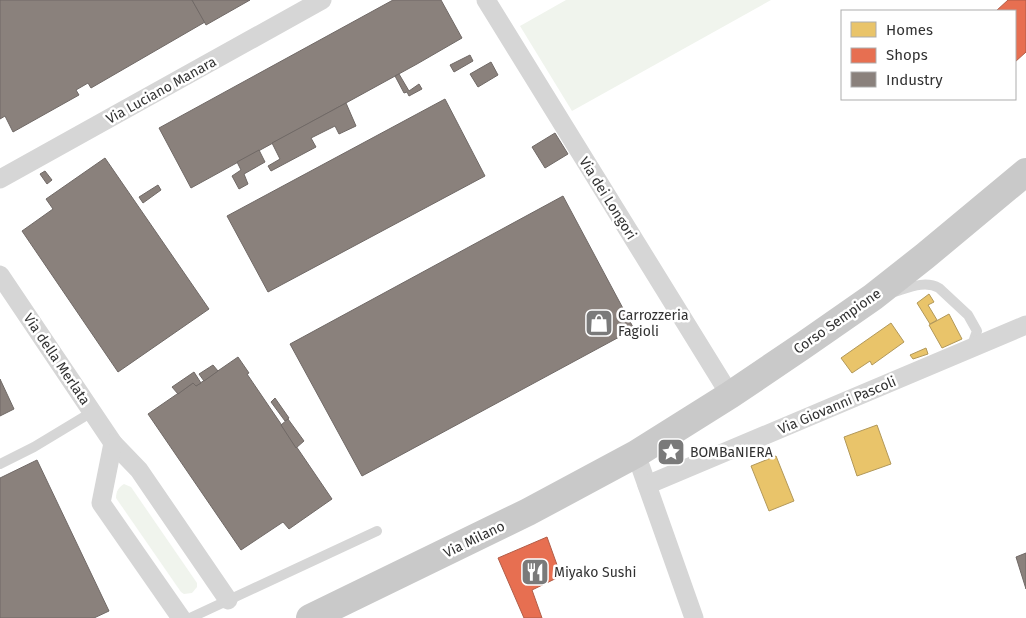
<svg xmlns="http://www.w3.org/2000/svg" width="1026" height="618" font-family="'Fira Sans',sans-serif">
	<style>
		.green { fill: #f0f4ed }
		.homes { fill: #e9c46a; stroke: #b29859 }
		.shops { fill: #e76f51; stroke: #b15d48 }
		.industry { fill: #8a817c; stroke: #706966 }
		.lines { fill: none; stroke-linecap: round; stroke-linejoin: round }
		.service { stroke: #d6d6d6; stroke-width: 10 }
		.minor { stroke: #d6d6d6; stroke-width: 19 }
		.primary { stroke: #c9c9c9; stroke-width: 28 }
		.labels { text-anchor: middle; stroke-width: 5; stroke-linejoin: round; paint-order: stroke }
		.street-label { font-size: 14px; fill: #323232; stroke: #fff }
		.poi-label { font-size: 14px; fill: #323232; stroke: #fff; text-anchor: start }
	</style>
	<rect width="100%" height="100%" fill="#fff"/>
	<!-- green -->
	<g class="green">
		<polygon points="566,0 771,0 572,111 520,26"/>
		<path d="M124,484l7,3 66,96v4l-5,6 -8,1 -3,-2 -65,-94c0,-7 3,-11 8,-14z"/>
	</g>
	<!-- homes -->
	<g class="homes">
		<polygon points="929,294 934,302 928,305 937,320 930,324 917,303"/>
		<polygon points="949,314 962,339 942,348 929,325"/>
		<polygon points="891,323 904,342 872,365 870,361 852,373 841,358"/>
		<polygon points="926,348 928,354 913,359 910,355"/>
		<polygon points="877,425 891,464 857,476 844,437"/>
		<polygon points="776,456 794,501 769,511 751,466"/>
	</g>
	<!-- shops -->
	<g class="shops">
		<polygon points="1008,0 1026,0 1026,52 1015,62 1015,11 996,11"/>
		<polygon points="547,537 561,576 532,590 542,618 524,618 498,558"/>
	</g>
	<!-- industry -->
	<g class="industry">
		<polygon points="0,0 192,0 205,22 91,88 88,83 76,90 79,95 13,132 5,116 0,119"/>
		<polygon points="192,0 250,0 206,25"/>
		<polygon points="393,0 441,0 462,38 417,64 191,188 159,128"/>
		<polygon points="470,55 473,61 454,72 450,65"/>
		<polygon points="491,62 498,75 478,87 470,74"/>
		<polygon points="399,74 409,91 419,84 422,89 409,96 407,92 404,93 395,76"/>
		<polygon points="445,99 485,176 268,292 227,216"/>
		<polygon points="346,103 356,126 339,134 335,126 311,138 316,147 271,171 268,166 280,159 272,143"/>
		<polygon points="555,133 568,154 545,168 532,147"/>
		<polygon points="259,150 265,162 244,174 248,184 239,189 232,176 241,170 237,162"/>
		<polygon points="105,158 209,309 118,372 22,231 53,209 46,199"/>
		<polygon points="45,171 52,180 47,184 40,174"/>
		<polygon points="158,185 161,190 143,203 139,197"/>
		<polygon points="563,196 634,329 362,476 290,344"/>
		<polygon points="238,357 249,373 247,374 332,499 289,529 283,522 241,550 148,414 193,383 196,386"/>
		<polygon points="213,365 218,371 204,381 199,374"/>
		<polygon points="194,372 201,383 196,386 193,383 178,394 172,387"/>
		<polygon points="0,379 14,409 0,416"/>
		<polygon points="275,398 289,418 285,421 271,402"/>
		<polygon points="288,419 304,441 296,448 281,425"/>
		<polygon points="37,460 109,611 94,618 0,618 0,478"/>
		<polygon points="1026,553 1026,589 1016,557"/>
	</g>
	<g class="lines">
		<!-- service -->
		<g class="service">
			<path d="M894,292c14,-4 31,-12 45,-4l29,27 9,16 -6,17"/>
			<polyline points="0,464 34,447 92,412"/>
			<polyline points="190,618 377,531"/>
		</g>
		<!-- minor -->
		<g class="minor">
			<polyline points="486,0 730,395"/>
			<polyline points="0,179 322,0"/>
			<polyline points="0,275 113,443 139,470 228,600"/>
			<polyline points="113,443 101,503 181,618"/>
			<polyline points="636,454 694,618"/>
			<polyline points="647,485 1026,325"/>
		</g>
		<!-- primary -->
		<polyline class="primary" points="310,618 528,512 636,454 730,395 804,345 873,297 925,256 1026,172"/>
	</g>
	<!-- icons -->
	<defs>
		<symbol id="shop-square" viewBox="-11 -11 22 22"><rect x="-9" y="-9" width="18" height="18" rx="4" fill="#7a7a7a" stroke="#fff"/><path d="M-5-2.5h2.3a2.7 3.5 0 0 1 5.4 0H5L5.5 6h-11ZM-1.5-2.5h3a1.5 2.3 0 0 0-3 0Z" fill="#fff"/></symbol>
		<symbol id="sight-square" viewBox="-11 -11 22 22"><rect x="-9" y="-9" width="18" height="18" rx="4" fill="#7a7a7a" stroke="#fff"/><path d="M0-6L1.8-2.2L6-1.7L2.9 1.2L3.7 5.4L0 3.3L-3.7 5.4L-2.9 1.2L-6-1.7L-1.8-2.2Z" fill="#fff"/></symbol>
		<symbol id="restaurant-square" viewBox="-11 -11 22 22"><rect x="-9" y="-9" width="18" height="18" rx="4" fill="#7a7a7a" stroke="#fff"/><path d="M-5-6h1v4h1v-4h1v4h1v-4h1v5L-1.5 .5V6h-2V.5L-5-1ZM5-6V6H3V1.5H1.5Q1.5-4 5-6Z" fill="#fff"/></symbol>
	</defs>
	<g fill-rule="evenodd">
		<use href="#shop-square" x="583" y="307" width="32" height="32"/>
		<use href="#sight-square" x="655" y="436" width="32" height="32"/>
		<use href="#restaurant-square" x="519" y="556" width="32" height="32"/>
	</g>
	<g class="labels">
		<!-- street labels -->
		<g class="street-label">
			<text transform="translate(161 90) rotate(-29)" y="5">Via Luciano Manara</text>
			<text transform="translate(608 198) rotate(58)" y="5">Via dei Longori</text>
			<text transform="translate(837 321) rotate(-35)" y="5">Corso Sempione</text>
			<text transform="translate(57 359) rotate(56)" y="5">Via della Merlata</text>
			<text transform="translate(837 405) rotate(-23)" y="5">Via Giovanni Pascoli</text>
			<text transform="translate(474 539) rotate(-26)" y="5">Via Milano</text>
		</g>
		<!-- poi labels -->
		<g class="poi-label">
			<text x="618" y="320">Carrozzeria<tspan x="618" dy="16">Fagioli</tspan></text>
			<text x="690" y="457">BOMBaNIERA</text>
			<text x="554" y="577">Miyako Sushi</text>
		</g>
	</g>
	<!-- legend -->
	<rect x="841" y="10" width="175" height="90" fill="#ffffff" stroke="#adadad"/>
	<rect x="851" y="22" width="25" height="15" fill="#e9c46a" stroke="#adadad"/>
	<text x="886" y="35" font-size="15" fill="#323232">Homes</text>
	<rect x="851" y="48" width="25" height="15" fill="#e76f51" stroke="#adadad"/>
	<text x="886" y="60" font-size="15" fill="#323232">Shops</text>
	<rect x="851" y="72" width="25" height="15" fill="#8a817c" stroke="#adadad"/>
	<text x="886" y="85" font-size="15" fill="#323232">Industry</text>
</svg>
